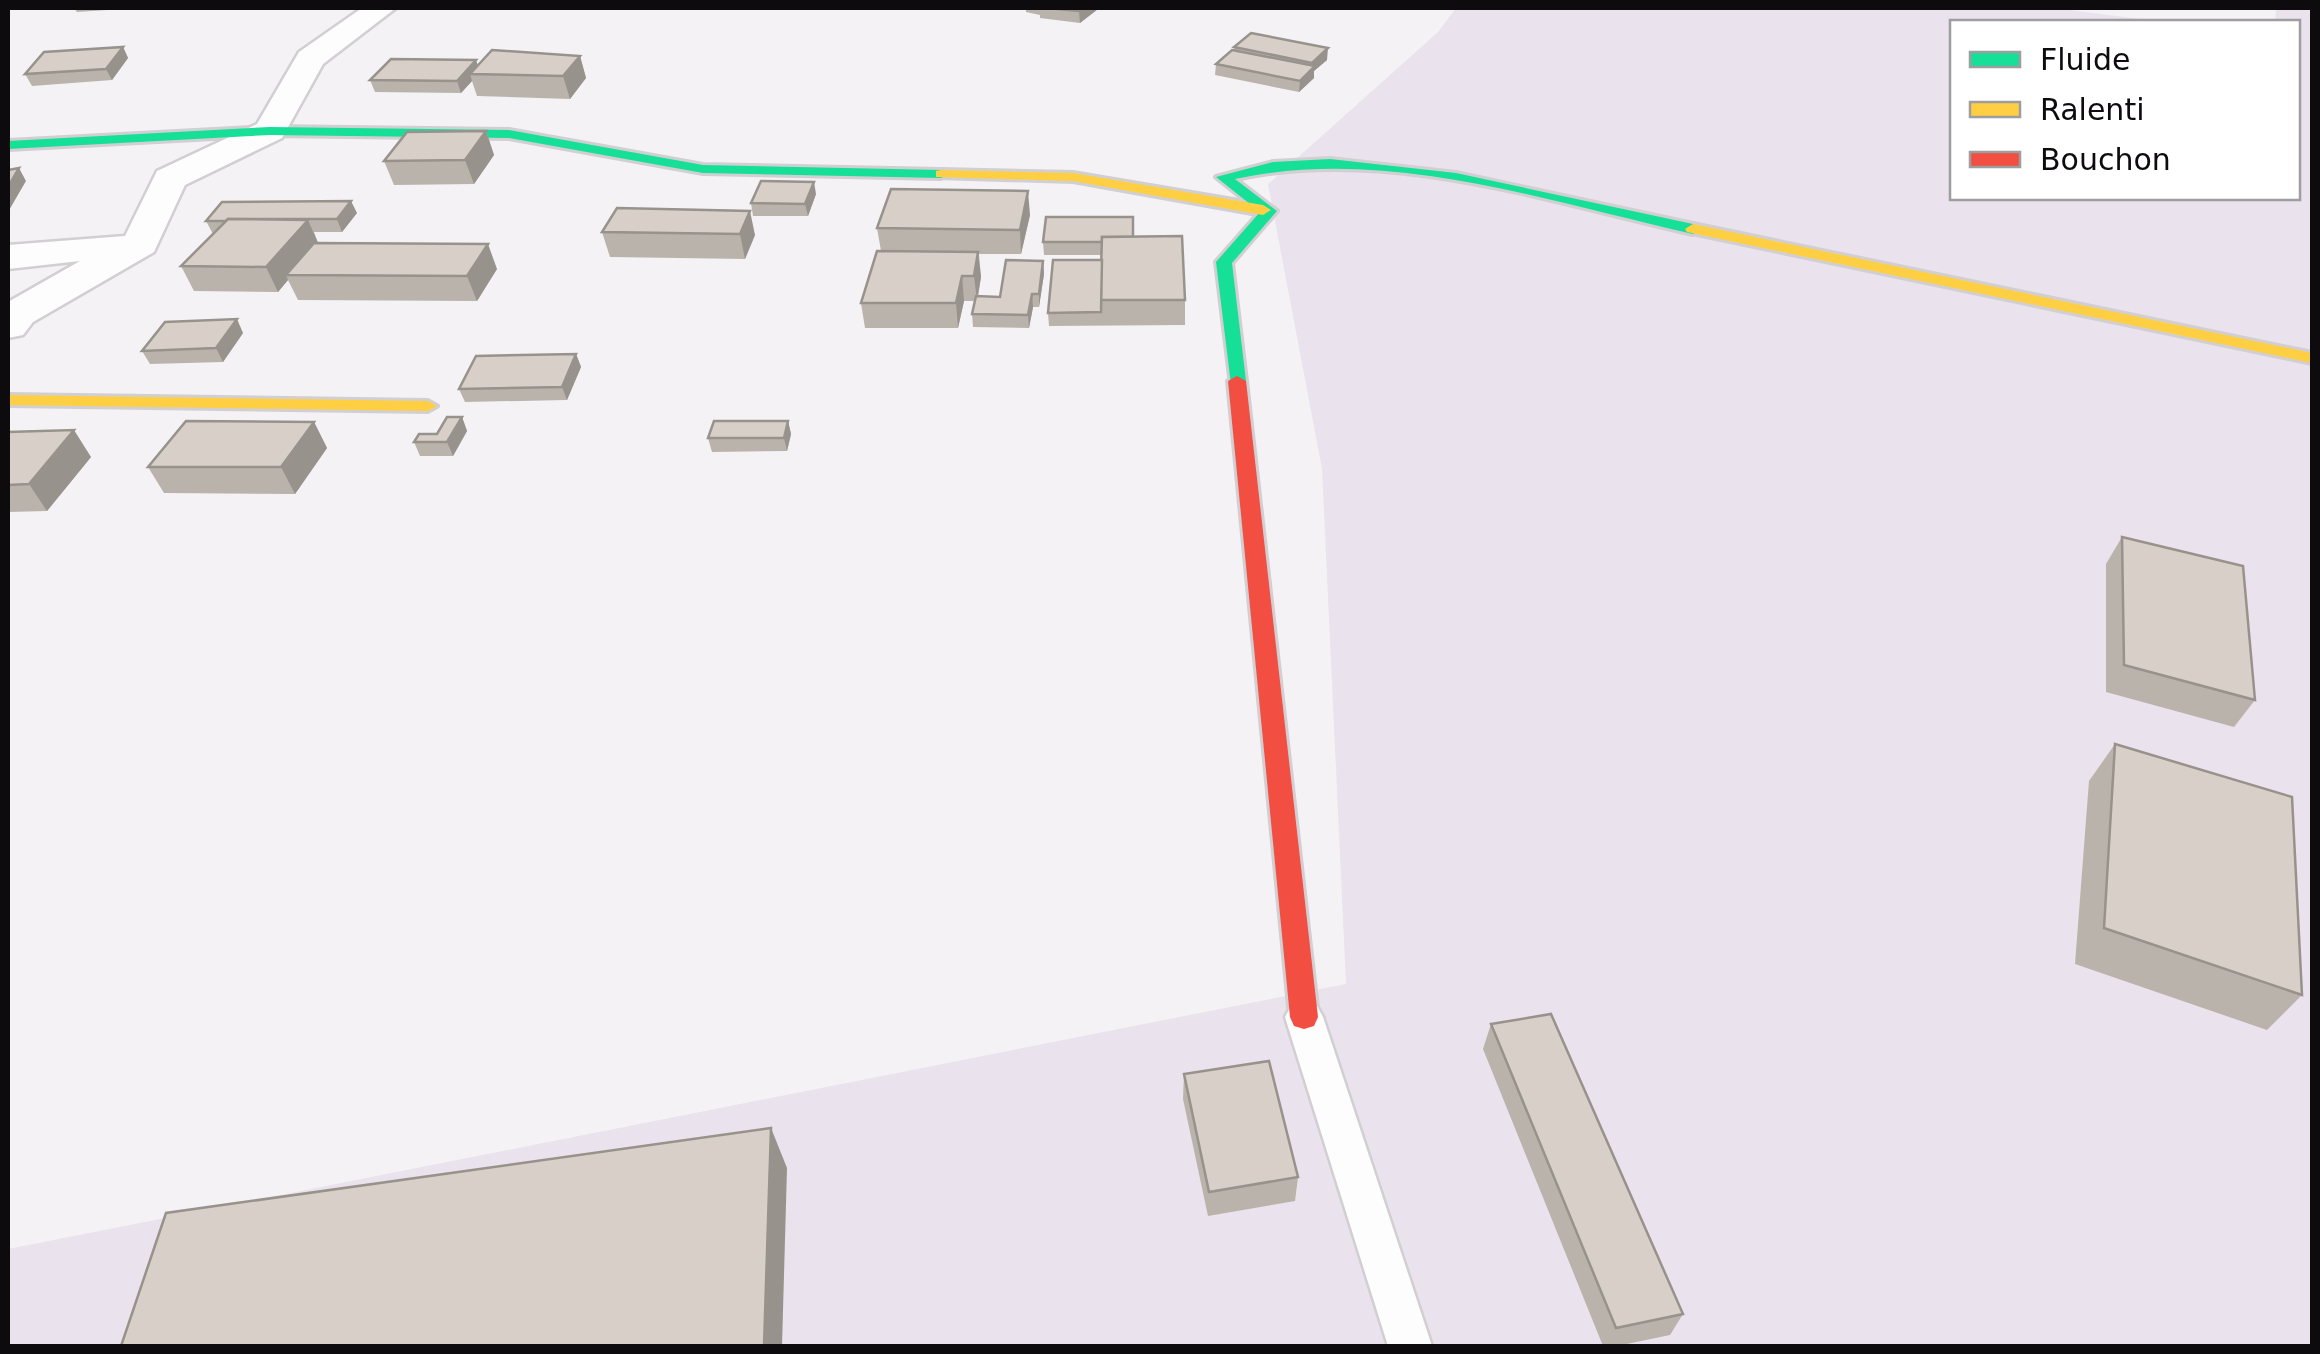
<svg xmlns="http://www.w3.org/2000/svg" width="2320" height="1354" font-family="'DejaVu Sans',sans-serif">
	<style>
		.built { fill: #eae2ec }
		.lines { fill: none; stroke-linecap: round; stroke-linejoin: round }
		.lane-casing { stroke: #d2cfd2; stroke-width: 5 }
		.street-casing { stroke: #d2cfd2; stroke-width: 5 }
		.fast-casing { stroke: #d2cfd2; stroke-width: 6 }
		.slow-casing { stroke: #d2cfd2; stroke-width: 6 }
		.jam-casing { stroke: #d2cfd2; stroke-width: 6 }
		.lane { fill: #fefdfe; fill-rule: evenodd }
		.street { fill: #fefdfe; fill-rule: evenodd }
		.fast { fill: #16e098; fill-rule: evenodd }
		.slow { fill: #ffcf43; fill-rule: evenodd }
		.jam { fill: #f24e42; fill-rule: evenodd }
		.wall { fill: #bab3ac }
		.shaded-wall { fill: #97928c }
		.building { fill: #d8d0c8; stroke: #97928c; stroke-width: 2.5 }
	</style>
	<rect width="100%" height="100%" fill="#f5f2f6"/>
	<!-- built -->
	<polygon class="built" points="1456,8 2055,8 2162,22 1952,22 1952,198 2298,198 2298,22 2275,22 2276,8 2312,8 2312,1346 8,1346 8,1249 1346,984 1322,469 1268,184 1438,32"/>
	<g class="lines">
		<defs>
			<polygon id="lane" points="1304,1001 1317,1006 1323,1017 1432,1346 1388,1346 1285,1017 1291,1006"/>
			<polygon id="street" points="362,8 396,8 323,64 282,138 185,185 154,252 33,322 23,335 8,338 8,302 80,261 8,269 8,245 125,236 157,171 257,124 299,52"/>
			<g id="fast">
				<polygon points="270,127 509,130 703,165 941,170 948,174 941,178 703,173 509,138 270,135 8,149 8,141"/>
				<path d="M1330,159l126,14 237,51 8,5 -8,5c-147,-33 -307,-88 -458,-55l42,32 -45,52 14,118 -3,4h-12l-15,-123 44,-50 -44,-35 57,-15z"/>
			</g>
			<g id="slow">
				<polygon points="941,170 1073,173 1263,205 1271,210 1263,215 1073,181 936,177 936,171"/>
				<polygon points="1693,224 2312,353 2312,363 1687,232 1685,229"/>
				<polygon points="8,395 428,401 437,406 428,411 8,405"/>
			</g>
			<polygon id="jam" points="1237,376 1246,381 1318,1017 1314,1026 1304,1029 1294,1026 1290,1017 1228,381"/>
		</defs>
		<!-- lane casing -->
		<use href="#lane" class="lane-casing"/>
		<!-- street casing -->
		<use href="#street" class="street-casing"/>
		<!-- fast casing -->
		<use href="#fast" class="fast-casing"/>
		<!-- slow casing -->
		<use href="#slow" class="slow-casing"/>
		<!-- jam casing -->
		<use href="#jam" class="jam-casing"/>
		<!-- lane -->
		<use href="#lane" class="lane"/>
		<!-- street -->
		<use href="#street" class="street"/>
		<!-- fast -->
		<use href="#fast" class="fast"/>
		<!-- slow -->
		<use href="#slow" class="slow"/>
		<!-- jam -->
		<use href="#jam" class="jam"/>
	</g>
	<!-- wall -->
	<g class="wall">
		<polygon points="74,8 138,8 77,12"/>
		<polygon points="1026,8 1098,8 1098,9 1080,23 1040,18 1040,15 1026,12"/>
		<polygon points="123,47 128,58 112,80 32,86 25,74"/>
		<polygon points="1234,47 1327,60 1314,71 1314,78 1299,92 1215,75 1216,64 1234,50"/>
		<polygon points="580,56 586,78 570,99 477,96 472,81 461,93 375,92 370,80 478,65"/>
		<polygon points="486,131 494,155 474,184 394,185 384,161"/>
		<polygon points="816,194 808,216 753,216 751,203"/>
		<polygon points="357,213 342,232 314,232 318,243 497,269 477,301 298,300 288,280 278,292 194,291 181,266 213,234 206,221"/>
		<polygon points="1030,215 1021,254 979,254 981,277 978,296 1000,297 1043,261 1044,274 1039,307 1033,307 1029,328 973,327 972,314 975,301 964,301 958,328 865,328 861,303 881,251 877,228"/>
		<polygon points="602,232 755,235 745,259 610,257"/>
		<polygon points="1133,237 1185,300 1185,325 1049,326 1048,313 1102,260 1102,255 1044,255 1043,242"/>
		<polygon points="243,333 223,362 150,364 142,351"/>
		<polygon points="576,354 581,367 567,400 465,402 459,389"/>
		<polygon points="462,417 467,431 453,456 420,456 414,442 437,434"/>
		<polygon points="788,421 791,434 787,451 712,452 708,438"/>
		<polygon points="314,422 327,448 295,494 164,493 148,467"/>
		<polygon points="8,432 91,457 47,511 8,512"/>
		<polygon points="2122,537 2255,700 2234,727 2106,692 2106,564"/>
		<polygon points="2115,744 2302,995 2267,1030 2075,964 2089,781"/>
		<polygon points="1491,1024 1683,1314 1670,1335 1617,1346 1603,1346 1483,1049"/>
		<polygon points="1184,1074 1298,1177 1295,1201 1208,1216 1183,1099"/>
	</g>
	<!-- shaded-wall -->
	<g class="shaded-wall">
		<polygon points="1084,8 1098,8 1098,9 1080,23 1079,11"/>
		<polygon points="123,47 128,58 112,80 106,69"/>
		<polygon points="1328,48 1327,60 1314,71 1314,78 1299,92 1300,81 1311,70 1312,63"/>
		<polygon points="580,56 586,78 570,99 563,76"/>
		<polygon points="476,60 480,71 470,74 472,81 461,93 457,81"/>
		<polygon points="486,131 494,155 474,184 465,160"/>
		<polygon points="19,168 26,181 8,212 8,187"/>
		<polygon points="814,182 816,194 808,216 805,204"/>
		<polygon points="1028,191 1030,215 1021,254 1020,230"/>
		<polygon points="351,201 357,213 342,232 337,219"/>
		<polygon points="750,211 755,235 745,259 740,234"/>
		<polygon points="308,220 319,245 286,275 288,280 278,292 266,267"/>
		<polygon points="488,244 497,269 477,301 467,276"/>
		<polygon points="978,252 981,277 977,301 974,276"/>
		<polygon points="1043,261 1044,274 1039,307 1039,294"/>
		<polygon points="962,276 964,301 958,328 956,303"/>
		<polygon points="1032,294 1033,307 1029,328 1028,315"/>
		<polygon points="237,319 243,333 223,362 216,348"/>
		<polygon points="576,354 581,367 567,400 562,387"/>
		<polygon points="462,417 467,431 453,456 447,442"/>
		<polygon points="788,421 791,434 787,451 784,438"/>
		<polygon points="314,422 327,448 295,494 281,467"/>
		<polygon points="74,430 91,457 47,511 29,484"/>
		<polygon points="771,1128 787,1168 782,1346 764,1346"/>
	</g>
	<!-- building -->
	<g class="building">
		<polygon points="1046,8 1084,8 1079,11"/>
		<polygon points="1251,33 1328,48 1312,63 1234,47"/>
		<polygon points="123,47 106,69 25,74 44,52"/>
		<polygon points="492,50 580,56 563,76 470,74"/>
		<polygon points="1232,50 1315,66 1300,81 1216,64"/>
		<polygon points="391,59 476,60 457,81 370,80"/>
		<polygon points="486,131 465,160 384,161 407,132"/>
		<polygon points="19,168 8,187 8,170"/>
		<polygon points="761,181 814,182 805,204 751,203"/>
		<polygon points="891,189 1028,191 1020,230 877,228"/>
		<polygon points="351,201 337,219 228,219 226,221 206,221 222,202"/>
		<polygon points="617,208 750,211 740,234 602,232"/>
		<polygon points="1046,217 1133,217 1133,237 1102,237 1102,242 1043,242"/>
		<polygon points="228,219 308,220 266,267 181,266"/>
		<polygon points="1182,236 1185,300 1100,300 1102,237"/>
		<polygon points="314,243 488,244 467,276 286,275"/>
		<polygon points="877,251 978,252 974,276 962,276 956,303 861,303"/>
		<polygon points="1006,260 1043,261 1039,294 1032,294 1028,315 972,314 976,296 1000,297"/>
		<polygon points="1053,260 1102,260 1101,312 1048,313"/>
		<polygon points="237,319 216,348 142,351 165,322"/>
		<polygon points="576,354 562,387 459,389 476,356"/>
		<polygon points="447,417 462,417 447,442 414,442 419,434 437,434"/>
		<polygon points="186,421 314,422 281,467 148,467"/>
		<polygon points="714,421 788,421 784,438 708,438"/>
		<polygon points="74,430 29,484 8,485 8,432"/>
		<polygon points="2122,537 2243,566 2255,700 2124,665"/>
		<polygon points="2115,744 2292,797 2302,995 2104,928"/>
		<polygon points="1551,1014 1683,1314 1616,1328 1491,1024"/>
		<polygon points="1269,1061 1298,1177 1209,1192 1184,1074"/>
		<polygon points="771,1128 764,1346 121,1346 166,1213"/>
	</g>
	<!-- border -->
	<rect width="2320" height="1354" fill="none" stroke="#0d0b0e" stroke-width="20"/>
	<!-- legend -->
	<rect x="1950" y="20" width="350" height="180" fill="#ffffff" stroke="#9e9d9f" stroke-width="2.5"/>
	<rect x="1970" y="52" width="50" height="15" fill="#16e098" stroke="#9e9d9f" stroke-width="2.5"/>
	<text x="2040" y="70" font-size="30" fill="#0d0b0e">Fluide</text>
	<rect x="1970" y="102" width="50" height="15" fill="#ffcf43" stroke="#9e9d9f" stroke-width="2.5"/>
	<text x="2040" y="120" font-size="30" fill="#0d0b0e">Ralenti</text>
	<rect x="1970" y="152" width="50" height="15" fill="#f24e42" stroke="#9e9d9f" stroke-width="2.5"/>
	<text x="2040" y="170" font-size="30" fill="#0d0b0e">Bouchon</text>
</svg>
